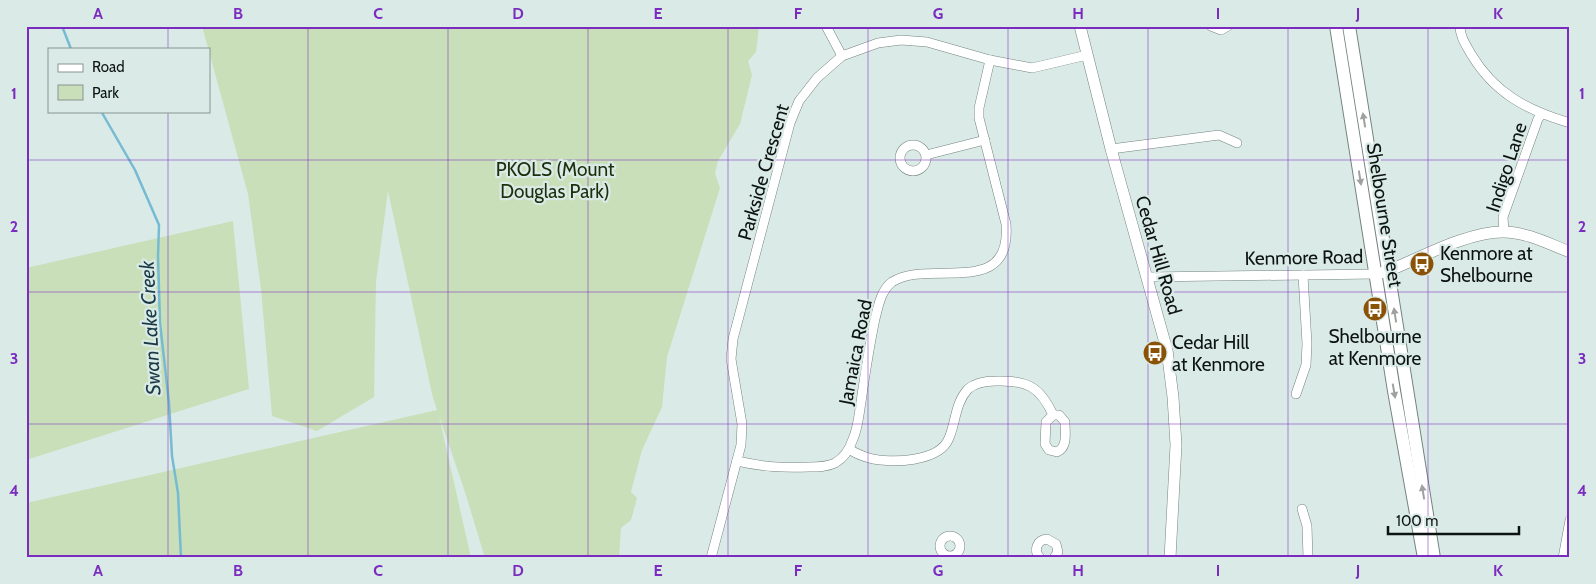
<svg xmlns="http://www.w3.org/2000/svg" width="1596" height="584" font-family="Cabin,sans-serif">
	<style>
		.green { fill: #c8dfb9 }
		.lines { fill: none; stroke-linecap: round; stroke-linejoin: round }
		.stream { stroke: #77bad3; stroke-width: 2.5 }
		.minor-casing { stroke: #74837f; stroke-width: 10 }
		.tertiary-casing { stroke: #74837f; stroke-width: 12 }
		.secondary-casing { stroke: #74837f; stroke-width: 14 }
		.minor { stroke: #fff; stroke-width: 9 }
		.tertiary { stroke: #fff; stroke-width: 11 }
		.secondary { stroke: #fff; stroke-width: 12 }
		.oneway { fill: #9ea1a0 }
		.grid { fill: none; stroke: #7b2cbf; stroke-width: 1; stroke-opacity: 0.55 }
		.labels { text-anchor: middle; stroke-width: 4.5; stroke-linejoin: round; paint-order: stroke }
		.street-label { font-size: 19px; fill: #0d1311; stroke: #daebe7 }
		.park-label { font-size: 19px; fill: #1c2f0a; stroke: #daebe7 }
		.poi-label { font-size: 19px; fill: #0d1311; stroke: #daebe7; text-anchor: start }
		.water-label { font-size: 20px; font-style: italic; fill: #193945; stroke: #daebe7 }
		.neatline { fill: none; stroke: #7b2cbf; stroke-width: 2 }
		.grid-label { font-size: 16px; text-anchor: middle; font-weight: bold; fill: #7b2cbf }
	</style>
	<rect width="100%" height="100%" fill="#daebe7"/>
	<!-- green -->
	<g class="green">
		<polygon points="202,26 759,26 756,52 748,61 752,75 740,124 718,161 715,173 720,188 667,357 662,407 642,450 631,492 637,498 631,520 621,528 619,558 485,558 465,492 439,416 471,558 26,558 26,503 437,410 433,398 388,191 376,282 374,397 317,431 272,416 261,289 248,194"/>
		<polygon points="233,221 249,389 26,460 26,268"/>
	</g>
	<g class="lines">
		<!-- stream -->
		<g class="stream">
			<polyline points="62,26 71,49"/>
			<polyline points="101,111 135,170 159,225 158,256 160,323 169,403 172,456 178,493 181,558"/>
		</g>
		<defs>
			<g id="minor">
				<polyline points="826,26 842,56"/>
				<polyline points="1211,26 1221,30 1228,26"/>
				<path d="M1460,26c0,11 6,19 11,28 24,40 56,56 99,69"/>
				<circle cx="913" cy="158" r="13"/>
				<polyline points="1111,149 1219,135 1237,143"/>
				<polyline points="926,155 985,140"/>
				<polyline points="1504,232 1503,217 1538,119 1542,114"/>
				<polyline points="1147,277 1375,274"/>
				<polyline points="1296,394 1306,365 1307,344 1303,275"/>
				<path d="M1053,415h6l6,7c0,11 3,25 -8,30l-8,-2 -4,-6 1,-22z"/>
				<path d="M849,449c6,4 13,7 20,9 22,6 71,4 80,-20 7,-16 6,-35 19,-49 8,-7 18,-8 28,-8 30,-1 44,5 57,34"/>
				<path d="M737,461c27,6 45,7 72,6 9,0 18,0 26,-4 9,-5 15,-15 18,-24 5,-11 6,-25 8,-37 4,-28 8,-55 14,-83 3,-12 6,-29 17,-37 38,-24 120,18 114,-58l-27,-106v-10l11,-48"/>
				<polyline points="1302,509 1307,526 1308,558"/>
				<circle cx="950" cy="546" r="10"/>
				<polyline points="711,558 741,445 742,424 731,359 733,339 790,123 799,101 817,78 842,56 878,43 901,40 927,42 990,60 1032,68 1087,55"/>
				<path d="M1040,558c-7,-8 -3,-18 7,-19l9,5 2,8 -4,6"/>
				<polyline points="1563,558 1570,520"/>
			</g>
			<g id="tertiary">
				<polyline points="1080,26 1111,149 1167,350 1173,397 1176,445 1170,558"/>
				<path d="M1380,273l8,-2c32,-13 81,-40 116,-39 22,0 45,12 66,20"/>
			</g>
			<g id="secondary">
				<polyline points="1336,26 1394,391 1424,558"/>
				<polyline points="1349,26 1434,558"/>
			</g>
		</defs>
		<!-- minor casing -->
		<use href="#minor" class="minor-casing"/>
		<!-- tertiary casing -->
		<use href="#tertiary" class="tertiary-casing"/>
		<!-- secondary casing -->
		<use href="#secondary" class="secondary-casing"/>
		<!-- minor -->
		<use href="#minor" class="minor"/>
		<!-- tertiary -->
		<use href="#tertiary" class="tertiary"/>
		<!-- secondary -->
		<use href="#secondary" class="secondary"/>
	</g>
	<!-- one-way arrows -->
	<defs><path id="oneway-solid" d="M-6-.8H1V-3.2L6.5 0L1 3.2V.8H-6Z" transform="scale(1.25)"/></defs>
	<g class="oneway">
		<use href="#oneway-solid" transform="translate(1364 120) rotate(-99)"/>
		<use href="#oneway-solid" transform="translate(1360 178) rotate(81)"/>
		<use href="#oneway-solid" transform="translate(1395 315) rotate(-99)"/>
		<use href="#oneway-solid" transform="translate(1394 391) rotate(80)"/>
		<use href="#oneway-solid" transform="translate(1423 492) rotate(-99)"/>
	</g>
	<!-- grid -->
	<path class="grid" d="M168,26v23M308,26v532M448,26v532M588,26v532M728,26v532M868,26v532M1008,26v532M1148,26v532M1288,26v532M1428,26v532M168,111v447M26,160h1544M26,292h1544M26,424h1544"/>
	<!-- icons -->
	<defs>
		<symbol id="bus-disc" viewBox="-11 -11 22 22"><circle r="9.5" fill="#8a5207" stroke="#daebe7"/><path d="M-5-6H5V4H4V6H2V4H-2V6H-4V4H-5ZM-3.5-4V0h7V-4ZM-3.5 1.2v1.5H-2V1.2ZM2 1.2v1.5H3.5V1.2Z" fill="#fff"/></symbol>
	</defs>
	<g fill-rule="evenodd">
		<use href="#bus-disc" x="1408" y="250" width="28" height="28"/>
		<use href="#bus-disc" x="1361" y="295" width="28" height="28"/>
		<use href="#bus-disc" x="1141" y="339" width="28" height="28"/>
	</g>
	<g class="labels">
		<!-- street labels -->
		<g class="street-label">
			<text transform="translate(1506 167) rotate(-72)" y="7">Indigo Lane</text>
			<text transform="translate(763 172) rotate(-74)" y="7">Parkside Crescent</text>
			<text transform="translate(1385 215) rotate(81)" y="7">Shelbourne Street</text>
			<text transform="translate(1159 255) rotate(74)" y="7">Cedar Hill Road</text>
			<text transform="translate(1304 257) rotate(-1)" y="7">Kenmore Road</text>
			<text transform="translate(855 352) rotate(-79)" y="7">Jamaica Road</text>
		</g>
		<!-- park labels -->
		<g class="park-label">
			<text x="555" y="176">PKOLS (Mount<tspan x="555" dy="22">Douglas Park)</tspan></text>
		</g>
		<!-- poi labels -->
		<g class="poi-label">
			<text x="1440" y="260">Kenmore at<tspan x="1440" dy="22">Shelbourne</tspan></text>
			<text x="1375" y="343" text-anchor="middle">Shelbourne<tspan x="1375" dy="22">at Kenmore</tspan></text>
			<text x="1172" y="349">Cedar Hill<tspan x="1172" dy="22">at Kenmore</tspan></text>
		</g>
		<!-- water labels -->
		<g class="water-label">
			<text transform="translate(150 328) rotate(-93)" y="7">Swan Lake Creek</text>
		</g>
	</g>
	<!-- border -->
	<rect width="1596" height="584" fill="none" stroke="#daebe7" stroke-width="55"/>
	<!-- legend -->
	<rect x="48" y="48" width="162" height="65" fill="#daebe7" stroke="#889591"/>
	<rect x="58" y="64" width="25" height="8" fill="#ffffff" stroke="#889591"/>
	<text x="92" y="72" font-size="15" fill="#0d1311">Road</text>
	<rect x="58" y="85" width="25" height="15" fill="#c8dfb9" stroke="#889591"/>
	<text x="92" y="98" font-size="15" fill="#0d1311">Park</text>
	<!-- scale -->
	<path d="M1388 526v8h131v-8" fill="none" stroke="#0d1311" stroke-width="2.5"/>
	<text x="1396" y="526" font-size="15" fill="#0d1311" stroke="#daebe7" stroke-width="4" paint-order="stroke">100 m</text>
	<rect x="28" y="28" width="1540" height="528" class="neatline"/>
	<g class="grid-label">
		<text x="98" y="19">A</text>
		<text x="238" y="19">B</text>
		<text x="378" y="19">C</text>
		<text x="518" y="19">D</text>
		<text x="658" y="19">E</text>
		<text x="798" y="19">F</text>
		<text x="938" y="19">G</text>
		<text x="1078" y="19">H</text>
		<text x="1218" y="19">I</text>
		<text x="1358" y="19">J</text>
		<text x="1498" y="19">K</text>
		<text x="14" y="99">1</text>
		<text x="1582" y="99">1</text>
		<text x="14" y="232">2</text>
		<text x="1582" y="232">2</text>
		<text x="14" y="364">3</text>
		<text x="1582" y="364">3</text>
		<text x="14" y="496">4</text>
		<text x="1582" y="496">4</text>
		<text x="98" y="576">A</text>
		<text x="238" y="576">B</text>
		<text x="378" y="576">C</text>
		<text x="518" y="576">D</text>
		<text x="658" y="576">E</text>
		<text x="798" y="576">F</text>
		<text x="938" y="576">G</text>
		<text x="1078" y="576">H</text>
		<text x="1218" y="576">I</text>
		<text x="1358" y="576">J</text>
		<text x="1498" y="576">K</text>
	</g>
</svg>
